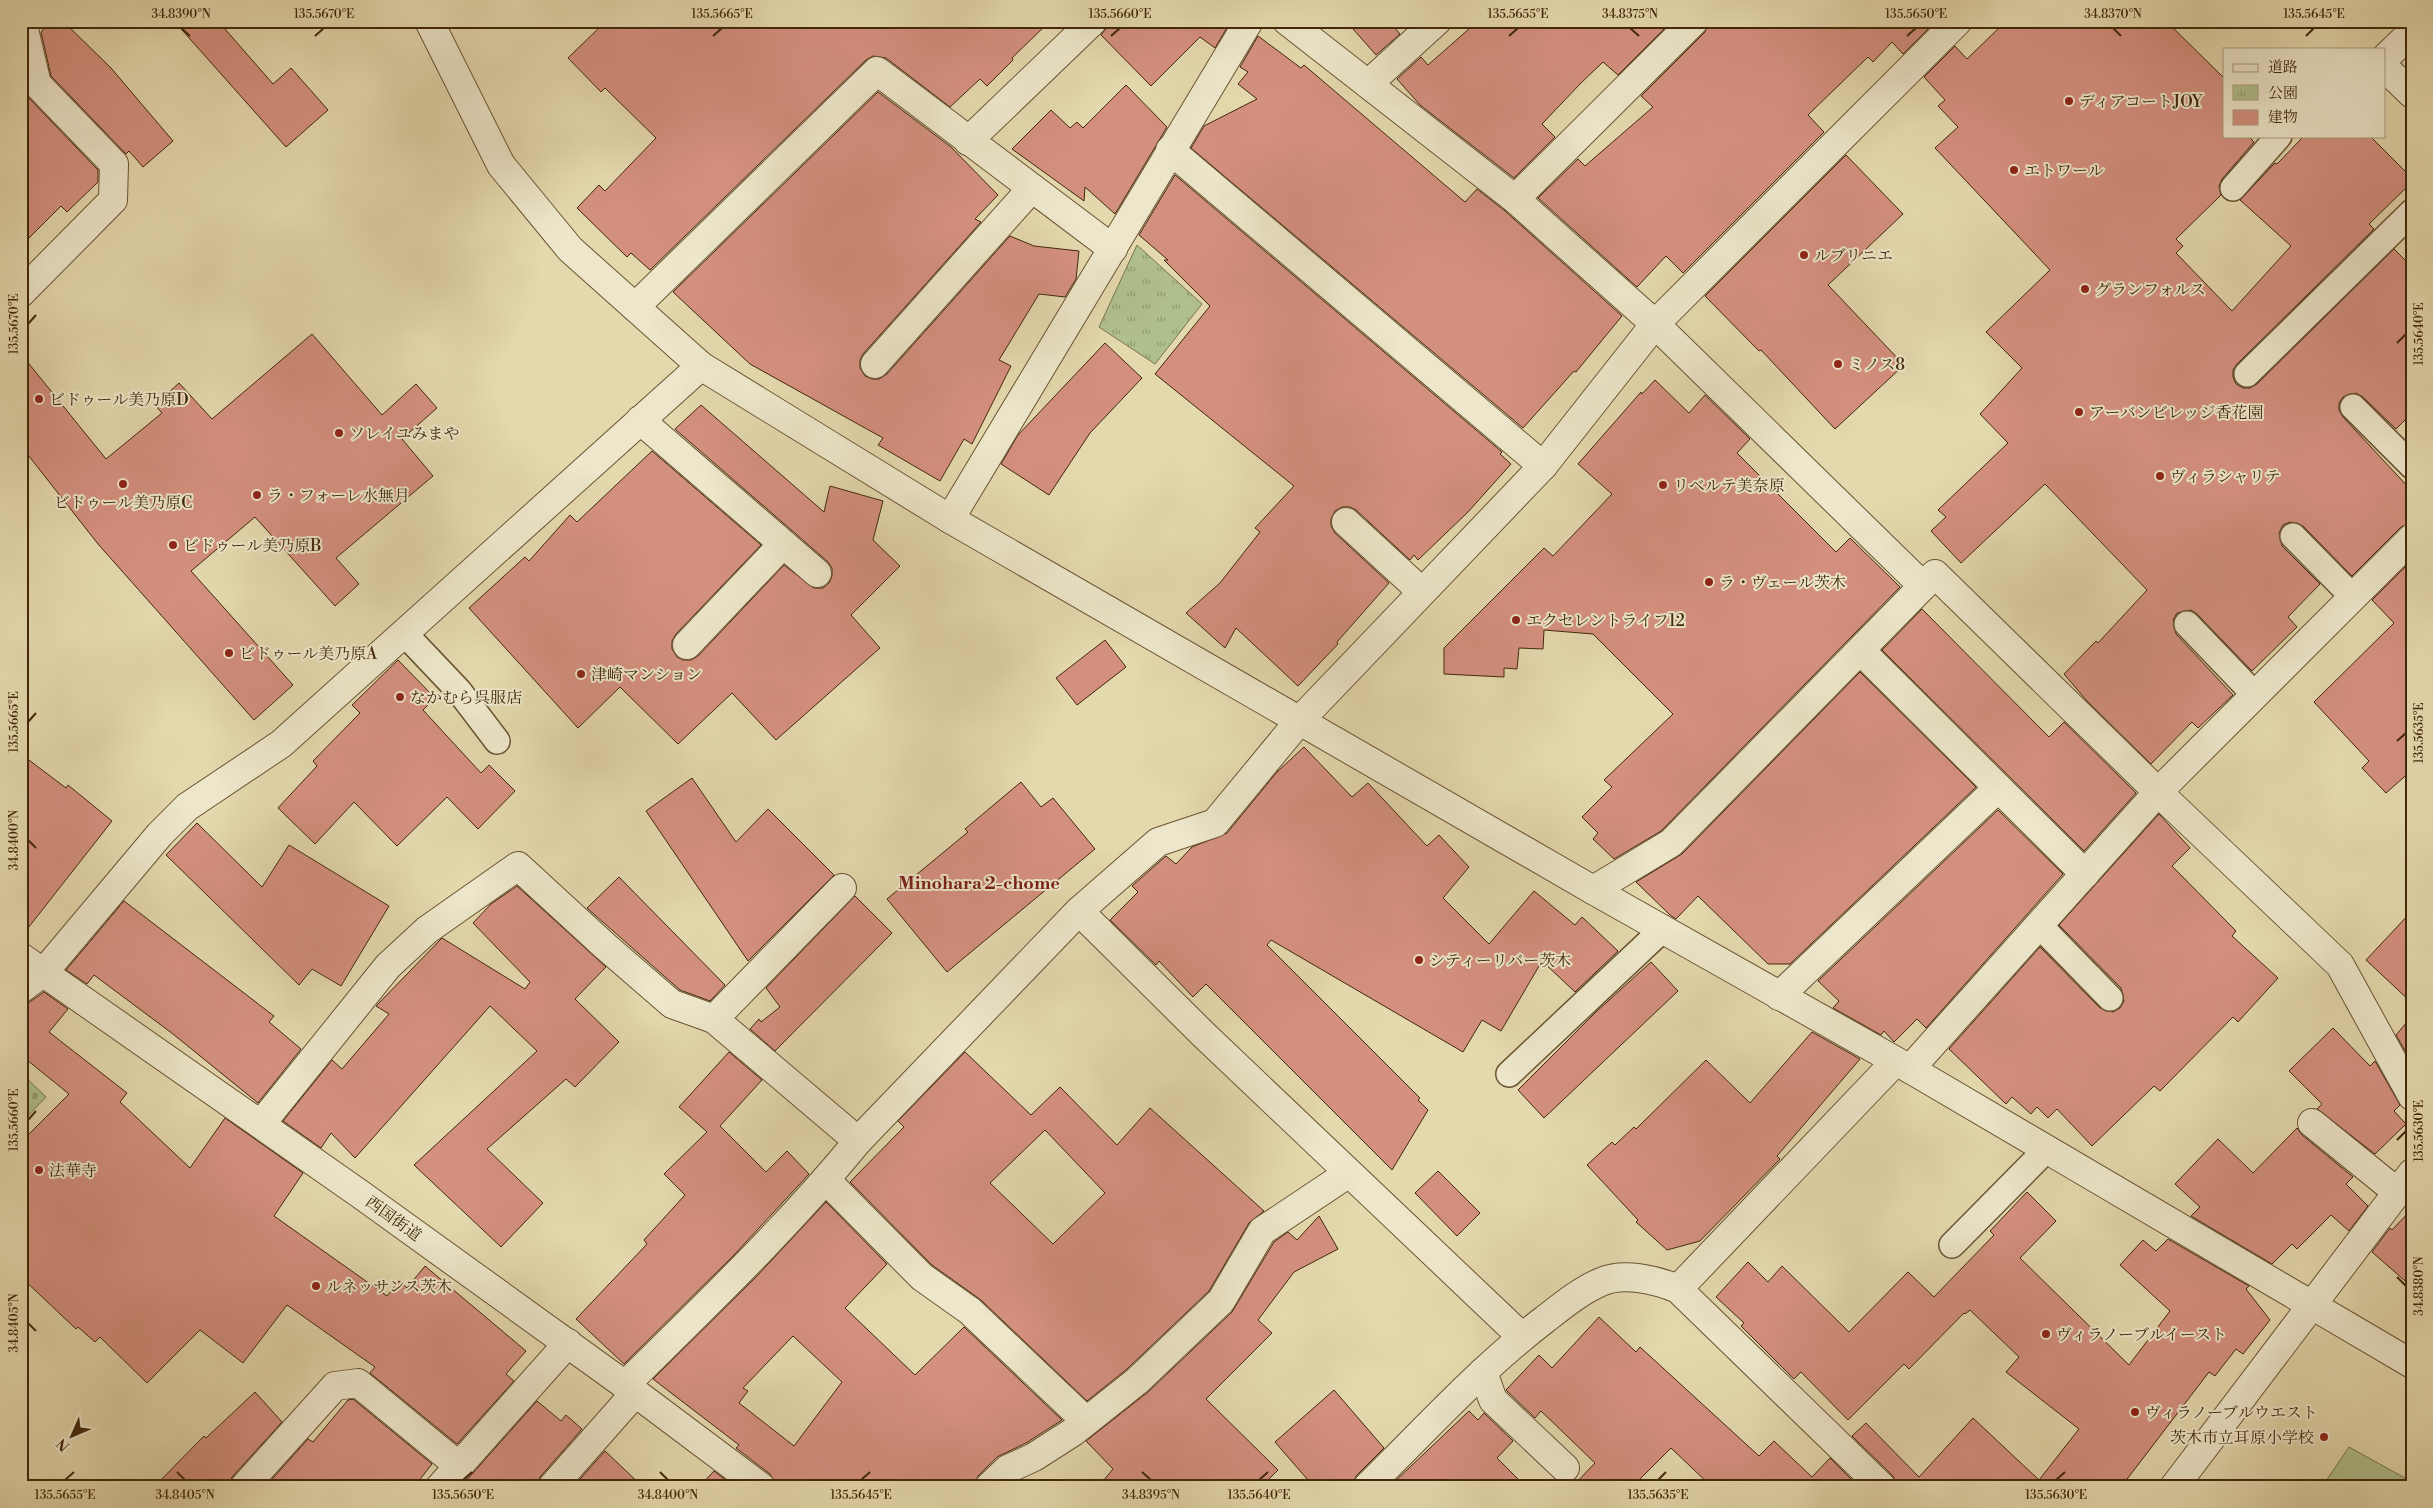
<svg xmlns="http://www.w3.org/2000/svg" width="2433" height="1508" font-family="'Libre Bodoni','Noto Serif JP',serif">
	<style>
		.cemetery { fill: url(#cemetery-stones); stroke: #78744c }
		.park { fill: url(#park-tufts); stroke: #78744c }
		.pitch { fill: #b0c08d; stroke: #78744c }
		.building { fill: #d4907f; stroke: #41280a; fill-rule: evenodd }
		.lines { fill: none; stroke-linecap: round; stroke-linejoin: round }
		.lane-casing { stroke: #6a5433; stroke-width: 28 }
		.street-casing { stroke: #6a5433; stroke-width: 30 }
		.lane { stroke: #ede6ca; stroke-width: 25 }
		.street { stroke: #ede6ca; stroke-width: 28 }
		.ticks { fill: none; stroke: #41280a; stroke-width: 2 }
		.poi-dot { fill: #8f2418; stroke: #ede6ca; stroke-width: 2 }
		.labels { text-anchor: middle; stroke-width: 4; stroke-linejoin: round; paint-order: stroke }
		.poi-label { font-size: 16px; fill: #41280a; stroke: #ede6ca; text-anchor: start }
		.street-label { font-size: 16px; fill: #41280a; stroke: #ede6ca }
		.neighbourhood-label { font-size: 18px; font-weight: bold; fill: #7a1f14; stroke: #ede6ca }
		.neatline { fill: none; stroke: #41280a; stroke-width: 2 }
		.ticks-label { font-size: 12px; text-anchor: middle; fill: #41280a }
	</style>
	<defs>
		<pattern id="cemetery-stones" width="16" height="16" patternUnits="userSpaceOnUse" patternTransform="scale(1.25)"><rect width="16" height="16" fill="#b0c08d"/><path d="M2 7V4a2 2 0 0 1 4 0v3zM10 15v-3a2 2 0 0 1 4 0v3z" fill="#919c71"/></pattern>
		<pattern id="park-tufts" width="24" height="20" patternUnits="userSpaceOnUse" patternTransform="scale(1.25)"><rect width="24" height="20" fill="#b0c08d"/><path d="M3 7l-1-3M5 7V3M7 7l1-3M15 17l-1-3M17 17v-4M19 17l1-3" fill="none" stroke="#919c71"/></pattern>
	</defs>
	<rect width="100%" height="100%" fill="#e4d8ad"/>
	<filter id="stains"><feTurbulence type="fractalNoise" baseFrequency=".004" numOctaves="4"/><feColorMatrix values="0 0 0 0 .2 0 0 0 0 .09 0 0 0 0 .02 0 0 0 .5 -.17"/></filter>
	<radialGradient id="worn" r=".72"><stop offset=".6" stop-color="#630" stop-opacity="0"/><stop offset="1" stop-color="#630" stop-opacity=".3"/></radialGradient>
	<!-- cemetery -->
	<polygon class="cemetery" points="21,1073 46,1097 21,1123"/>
	<!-- park -->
	<polygon class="park" points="1137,245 1202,304 1155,364 1099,327"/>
	<!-- pitch -->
	<polygon class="pitch" points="2349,1447 2412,1482 2412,1487 2322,1487"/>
	<!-- building -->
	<g class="building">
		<polygon points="51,21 63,21 111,68 173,141 143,167 129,151 126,154 51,76 41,32"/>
		<polygon points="174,21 218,21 273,84 291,68 328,110 286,147"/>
		<polygon points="606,21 1050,21 1012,58 1013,60 987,86 980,79 950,107 886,58 873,56 866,60 650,270 631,253 627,257 577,208 599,185 605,191 656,138 605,88 601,92 568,58"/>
		<polygon points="1108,21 1231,21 1215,48 1200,37 1151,86 1101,35 1108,26"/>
		<polygon points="1346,21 1389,21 1400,34 1376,55"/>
		<polygon points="1478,21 1672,21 1618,75 1603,62 1580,84 1542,124 1555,137 1514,178 1420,105 1397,79 1421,57 1428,65"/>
		<polygon points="1709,21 1932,21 1934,23 1903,54 1892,42 1873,62 1868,57 1808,115 1824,132 1683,273 1666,256 1637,287 1538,198 1578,159 1585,166 1653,107 1641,96 1705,32"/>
		<polygon points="2006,21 2166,21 2224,78 2224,136 2248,136 2254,142 2222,179 2219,186 2221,195 2176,239 2183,246 2176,253 2232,311 2291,246 2240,200 2275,163 2277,164 2304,136 2370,136 2412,178 2412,182 2369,224 2374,229 2237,364 2233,370 2233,377 2236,384 2243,388 2250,388 2257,384 2394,249 2412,267 2412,413 2396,429 2363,397 2356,393 2343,397 2339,403 2339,410 2343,417 2411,490 2405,497 2412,504 2412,523 2401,527 2352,576 2303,526 2290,522 2283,525 2279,533 2282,546 2320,584 2288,617 2297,627 2252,671 2197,614 2191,610 2177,613 2173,620 2176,634 2233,695 2198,728 2192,722 2151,764 2087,701 2064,674 2096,641 2098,643 2147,590 2045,484 1961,563 1931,531 1946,517 1938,510 2008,443 1980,414 2022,368 1986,332 2050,270 1935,148 1958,127 1938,106 1945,100 1924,77 1955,46 1967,59"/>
		<polygon points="1258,36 1301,68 1304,65 1465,202 1477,189 1505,211 1622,316 1576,372 1574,371 1523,428 1191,148 1204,126 1257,99 1238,84 1248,72 1240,67"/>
		<polygon points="21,85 26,95 98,170 98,182 67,212 61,206 21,246"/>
		<polygon points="1126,85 1167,127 1115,214 1085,187 1084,201 1012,149 1051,110 1070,128 1077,122 1083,128"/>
		<polygon points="878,92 951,147 998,195 975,219 981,222 863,354 860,360 860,368 865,376 872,379 879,379 887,374 1010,236 1034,246 1079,251 1076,279 1065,297 1039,294 999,360 1011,366 972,444 964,439 940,481 878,445 883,438 750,364 673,292"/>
		<polygon points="1846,155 1903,214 1828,285 1904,365 1835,429 1761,350 1759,351 1705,296"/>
		<polygon points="1175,175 1502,452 1500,454 1511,464 1468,512 1418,560 1414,555 1410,560 1356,510 1350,507 1342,507 1335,511 1331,519 1331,526 1335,533 1389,583 1337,642 1338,644 1298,686 1236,628 1225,648 1186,613 1220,583 1260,532 1255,528 1294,486 1155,374 1210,306 1164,260 1168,260 1139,235"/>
		<polygon points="312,334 382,415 416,384 437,408 402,439 433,476 336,558 359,584 335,606 255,517 191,571 293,685 254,720 98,544 21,446 21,354 106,459 162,413 155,405 179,383 212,419"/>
		<polygon points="1105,343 1142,378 1090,433 1049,495 1001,464 1018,435"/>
		<polygon points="1655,380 1689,413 1705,395 1750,439 1737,453 1836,552 1850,538 1900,587 1661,831 1614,859 1593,839 1598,833 1582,817 1612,787 1604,780 1673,714 1593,634 1544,630 1543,649 1519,648 1517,669 1504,668 1504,677 1444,674 1444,648 1544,548 1553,556 1612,494 1578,464 1641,392 1642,394"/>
		<polygon points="701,405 824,512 830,486 883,501 873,540 900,566 851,615 880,648 776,740 732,693 678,744 620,687 578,728 469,608 525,557 529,561 570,515 577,522 652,451 761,545 676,634 672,641 672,649 677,657 683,660 691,660 698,656 784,565 814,588 823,588 829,583 832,576 832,568 827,561 675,429"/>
		<polygon points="2412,560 2412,770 2386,793 2362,768 2369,761 2314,702 2394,623 2372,600"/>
		<polygon points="1922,609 2049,737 2064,722 2136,793 2084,851 1882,650"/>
		<polygon points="1105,640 1126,667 1077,705 1056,678"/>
		<polygon points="398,660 435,698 423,710 481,773 489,765 515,791 478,829 447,797 397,846 354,802 315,844 278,808 317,766 313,761 360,713 352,705"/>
		<polygon points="1860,672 1976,787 1790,964 1768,964 1698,896 1676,919 1670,915 1636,882 1682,854"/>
		<polygon points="1304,747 1352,797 1368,783 1427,846 1439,835 1469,867 1443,898 1489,944 1534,891 1575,925 1582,917 1618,951 1575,992 1542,961 1501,1031 1482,1020 1463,1052 1271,940 1267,945 1420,1098 1418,1100 1428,1110 1392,1170 1206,984 1193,997 1159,961 1156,965 1110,920 1138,892 1132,886 1166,856 1176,864 1192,847 1227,833 1277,772"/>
		<polygon points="21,754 66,788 68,785 112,821 21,937"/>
		<polygon points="692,778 736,842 768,809 834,875 748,961 646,811"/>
		<polygon points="1021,782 1041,807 1053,798 1095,849 947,972 887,899 968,832 965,829"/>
		<polygon points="1998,810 2063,874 1926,1028 1917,1019 1894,1042 1884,1031 1881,1035 1833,1008 1839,1001 1818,981"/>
		<polygon points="2159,814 2190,848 2172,866 2236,931 2232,936 2278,978 2238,1022 2233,1017 2160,1091 2154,1086 2092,1146 2057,1109 2048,1118 2037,1107 2031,1114 2012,1097 2006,1104 1949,1049 2040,947 2100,1008 2113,1012 2120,1008 2124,1001 2121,988 2059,925"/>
		<polygon points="197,823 262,887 289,845 389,906 341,986 312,969 299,985 166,855"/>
		<polygon points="619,877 725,985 710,1001 680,990 587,908"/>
		<polygon points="517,886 606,967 575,999 619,1042 575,1087 566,1079 487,1149 543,1203 501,1247 414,1165 537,1051 490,1006 355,1158 331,1133 321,1148 283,1121 332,1060 342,1069 389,1014 376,1006 442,938 525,989 530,982 473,923 491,904"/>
		<polygon points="855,896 892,933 775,1051 750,1029 759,1019 761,1022 780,1007 766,988"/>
		<polygon points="124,901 274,1016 269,1022 301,1049 258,1103 173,1034 94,975 87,984 66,970"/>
		<polygon points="2412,911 2412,1003 2366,960"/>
		<polygon points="1651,962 1678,991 1544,1118 1518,1090 1596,1012"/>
		<polygon points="44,992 68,1009 49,1032 127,1093 120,1102 190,1168 225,1118 303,1173 274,1216 387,1296 399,1281 407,1288 425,1266 526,1351 506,1374 514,1381 457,1444 370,1373 375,1367 287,1305 243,1363 200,1330 147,1383 100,1337 95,1342 78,1327 76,1329 21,1277 21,1142 69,1094 27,1060 21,1067 21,1008"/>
		<polygon points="2412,1016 2412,1063 2396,1035"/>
		<polygon points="2333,1028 2370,1066 2375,1061 2400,1105 2394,1111 2406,1124 2375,1154 2317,1109 2322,1104 2289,1071"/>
		<polygon points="1812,1032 1860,1059 1777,1156 1780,1159 1700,1241 1667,1250 1636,1222 1638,1220 1587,1165 1612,1142 1615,1145 1634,1127 1636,1129 1706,1060 1750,1103"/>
		<polygon points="729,1052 762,1080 720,1126 766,1172 787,1151 809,1174 734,1255 624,1364 576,1319 647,1244 644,1240 685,1195 664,1174 707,1132 679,1107"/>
		<path d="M965,1052l66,63 29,-28 57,58 33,-37 114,103 -15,12 -40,68 -82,78 -40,32 -106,-101 -49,-35 -82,-83 54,-55 -6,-6zM1045,1130l60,63 -52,51 -63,-61z"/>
		<polygon points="2297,1128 2302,1135 2353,1177 2346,1184 2368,1206 2349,1231 2331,1215 2297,1249 2292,1244 2272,1264 2191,1216 2200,1207 2175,1184 2218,1139 2253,1173"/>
		<polygon points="1438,1171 1480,1213 1457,1236 1415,1193"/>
		<polygon points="2027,1192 2056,1221 2020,1258 2129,1365 2170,1311 2120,1265 2143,1240 2156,1251 2168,1239 2249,1286 2246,1289 2270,1320 2243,1354 2236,1349 2215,1376 2209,1372 2121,1487 1897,1487 1893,1476 1852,1436 1866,1423 1919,1477 1973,1418 2039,1480 2079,1429 2006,1372 2019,1357 1970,1310 1965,1314 1964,1313 1909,1369 1904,1364 1848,1420 1801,1372 1794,1379 1741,1326 1744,1323 1716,1297 1748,1262 1768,1282 1782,1266 1849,1332 1908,1272 1934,1297 1994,1235 1990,1231"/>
		<path d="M826,1202l61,62 -42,44 70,67 49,-48 98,93 -36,23 -29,14 -19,19 -4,11h-198l-6,-13 -34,-26 3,-3 -86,-66 103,-102zM793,1336l49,46 -48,64 -55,-43 9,-12 -5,-3z"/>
		<polygon points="2412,1209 2412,1287 2372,1252 2390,1228 2392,1230"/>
		<polygon points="1319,1216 1338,1249 1294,1272 1258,1320 1272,1333 1206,1399 1278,1470 1261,1487 1098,1487 1113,1469 1086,1441 1148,1392 1232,1312 1274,1242 1288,1232 1297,1240"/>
		<polygon points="1599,1317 1636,1352 1640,1347 1759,1456 1774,1441 1812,1477 1830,1458 1859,1487 1712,1487 1671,1448 1632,1487 1572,1487 1595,1463 1541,1411 1535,1418 1506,1390 1539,1355 1552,1368"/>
		<polygon points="1334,1390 1384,1448 1356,1476 1352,1487 1314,1487 1275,1442"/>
		<polygon points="255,1392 282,1422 232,1477 229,1487 154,1487 204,1436 206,1438"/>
		<polygon points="353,1399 432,1464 414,1487 265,1487 308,1439 313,1442 348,1400"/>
		<polygon points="537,1401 561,1421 566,1415 582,1429 540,1477 537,1487 470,1487 465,1482"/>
		<polygon points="1469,1411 1478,1420 1484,1413 1513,1441 1497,1458 1526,1487 1389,1487"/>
		<polygon points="605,1451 643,1487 573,1487"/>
		<polygon points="714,1471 735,1487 699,1487"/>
	</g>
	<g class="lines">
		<defs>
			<g id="lane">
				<polyline points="2233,188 2279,136"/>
				<polyline points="2247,374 2412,212"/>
				<polyline points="2353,407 2412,466"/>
				<polyline points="2293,536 2353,597"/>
				<polyline points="2187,624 2255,695"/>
				<polyline points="404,633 459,691 497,741"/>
				<polyline points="2039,925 2110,998"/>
				<polyline points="1509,1074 1663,929"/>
				<polyline points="1952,1245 2046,1150"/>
			</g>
			<g id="street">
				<polyline points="429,21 501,165 570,249 701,366 950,519 1593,890 1910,1069 2412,1364"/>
				<polyline points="1287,21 1515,199 1655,324 1923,586 1935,574 2158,792 1910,1069"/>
				<polyline points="2384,59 2412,32"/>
				<polyline points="2384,67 2412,94"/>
				<polyline points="1368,84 1437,21"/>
				<polyline points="968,141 1093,21"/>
				<polyline points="1170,150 1543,466"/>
				<polyline points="1515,199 1694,21"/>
				<polyline points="21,293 113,200 114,164 37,84 22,21"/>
				<polyline points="635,307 877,71 1113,249"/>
				<polyline points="875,364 1032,188"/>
				<polyline points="640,420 817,573"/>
				<polyline points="950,519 1249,21"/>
				<polyline points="1346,522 1421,591"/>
				<polyline points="2412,538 2158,792 2340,965 2412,1096"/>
				<polyline points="687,645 783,544"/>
				<polyline points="1861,651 2085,874"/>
				<polyline points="842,888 714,1019 858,1141"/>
				<polyline points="1593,890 1671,843 1923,586"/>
				<polyline points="1079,911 1204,1035 1522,1337"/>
				<polyline points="21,957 360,1194 625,1385 761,1487"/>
				<polyline points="21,989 44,972 160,834 187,807 281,744 701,366"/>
				<polyline points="1779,996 1998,788"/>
				<polyline points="2312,1123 2397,1192"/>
				<polyline points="261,1124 388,966 427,930 518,866 605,946 672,1004 714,1019"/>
				<polyline points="826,1180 922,1277 970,1311 1086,1421"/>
				<polyline points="1678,1289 1895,1062"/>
				<polyline points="1483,1372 1493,1400 1565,1468"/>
				<path d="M625,1385c80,-79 162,-157 233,-244l221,-230 79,-69 57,-19 85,-103 243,-254 112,-142 303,-303"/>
				<polyline points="244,1487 335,1386 358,1383 459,1466"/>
				<polyline points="440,1487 568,1343"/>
				<polyline points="552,1487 635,1393"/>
				<polyline points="989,1487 1008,1469 1034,1457 1073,1432 1137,1381 1221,1301 1262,1231 1349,1173"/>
				<path d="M1367,1487c58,-57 113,-118 177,-167 18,-14 36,-29 57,-38 23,-10 56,-2 77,7l204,198"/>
				<polyline points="2174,1487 2412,1173"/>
			</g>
		</defs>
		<!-- lane casing -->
		<use href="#lane" class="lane-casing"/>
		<!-- street casing -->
		<use href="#street" class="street-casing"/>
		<!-- lane -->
		<use href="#lane" class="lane"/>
		<!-- street -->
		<use href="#street" class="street"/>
	</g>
	<!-- ticks -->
	<path class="ticks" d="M181,28l9,8M1630,28l9,8M2113,28l8,8M315,36l9,-8M713,36l9,-8M1111,36l9,-8M1509,36l9,-8M1907,36l9,-8M2306,36l8,-8M28,324l8,-9M2397,343l9,-9M28,722l8,-9M2397,741l9,-8M28,840l8,8M28,1120l8,-9M2397,1140l9,-9M2397,1277l9,9M28,1323l8,8M177,1472l8,8M660,1472l8,8M1142,1472l9,8M65,1480l9,-8M463,1480l9,-8M861,1480l9,-8M1259,1480l9,-8M1658,1480l8,-8M2056,1480l9,-8"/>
	<!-- markers -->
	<g class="poi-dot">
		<circle cx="2069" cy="101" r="5"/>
		<circle cx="2014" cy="170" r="5"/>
		<circle cx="1804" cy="255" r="5"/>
		<circle cx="2085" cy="289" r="5"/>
		<circle cx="1838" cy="364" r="5"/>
		<circle cx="39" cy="399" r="5"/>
		<circle cx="2079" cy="412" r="5"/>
		<circle cx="339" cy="433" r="5"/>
		<circle cx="2160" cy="476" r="5"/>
		<circle cx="123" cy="484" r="5"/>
		<circle cx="1663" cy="485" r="5"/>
		<circle cx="257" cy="495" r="5"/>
		<circle cx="173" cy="545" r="5"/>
		<circle cx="1709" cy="582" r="5"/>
		<circle cx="1516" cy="620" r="5"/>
		<circle cx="229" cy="653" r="5"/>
		<circle cx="581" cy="674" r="5"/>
		<circle cx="400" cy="697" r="5"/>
		<circle cx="1419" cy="960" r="5"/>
		<circle cx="39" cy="1170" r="5"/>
		<circle cx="316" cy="1286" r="5"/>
		<circle cx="2046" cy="1334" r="5"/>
		<circle cx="2135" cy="1412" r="5"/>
		<circle cx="2324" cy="1437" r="5"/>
	</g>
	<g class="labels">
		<!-- poi labels -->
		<g class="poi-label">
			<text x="2079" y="107">ディアコートJOY</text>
			<text x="2024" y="176">エトワール</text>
			<text x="1814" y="261">ルブリニエ</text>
			<text x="2095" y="295">グランフォルス</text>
			<text x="1848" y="370">ミノス8</text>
			<text x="49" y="405">ビドゥール美乃原D</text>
			<text x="2089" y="418">アーバンビレッジ香花園</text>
			<text x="349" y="439">ソレイユみまや</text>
			<text x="2170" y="482">ヴィラシャリテ</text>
			<text x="1673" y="491">リベルテ美奈原</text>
			<text x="267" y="501">ラ・フォーレ水無月</text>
			<text x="123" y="508" text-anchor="middle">ビドゥール美乃原C</text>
			<text x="183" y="551">ビドゥール美乃原B</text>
			<text x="1719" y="588">ラ・ヴェール茨木</text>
			<text x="1526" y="626">エクセレントライフ12</text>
			<text x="239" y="659">ビドゥール美乃原A</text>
			<text x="591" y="680">津崎マンション</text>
			<text x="410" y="703">なかむら呉服店</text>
			<text x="1429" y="966">シティーリバー茨木</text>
			<text x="49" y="1176">法華寺</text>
			<text x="326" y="1292">ルネッサンス茨木</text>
			<text x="2056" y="1340">ヴィラノーブルイースト</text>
			<text x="2145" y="1418">ヴィラノーブルウエスト</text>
			<text x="2314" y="1443" text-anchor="end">茨木市立耳原小学校</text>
		</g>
		<!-- street labels -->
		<g class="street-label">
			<text transform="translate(394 1218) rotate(36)" y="6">西国街道</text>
		</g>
		<!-- neighbourhood labels -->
		<g class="neighbourhood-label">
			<text x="979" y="889">Minohara 2-chome</text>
		</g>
	</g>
	<!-- margin -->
	<rect width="2433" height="1508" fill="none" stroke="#e4d8ad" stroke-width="55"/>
	<!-- legend -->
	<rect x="2223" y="48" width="162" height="90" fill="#ede6ca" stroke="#a89a7d"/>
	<rect x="2233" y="64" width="25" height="8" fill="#ede6ca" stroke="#a89a7d"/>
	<text x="2268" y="72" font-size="15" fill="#41280a">道路</text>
	<rect x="2233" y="85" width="25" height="15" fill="url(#park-tufts)" stroke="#a89a7d"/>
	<text x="2268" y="98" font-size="15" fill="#41280a">公園</text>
	<rect x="2233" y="110" width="25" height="15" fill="#d4907f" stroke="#a89a7d"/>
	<text x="2268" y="122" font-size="15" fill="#41280a">建物</text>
	<!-- north arrow -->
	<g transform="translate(72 1436) rotate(225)" stroke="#ede6ca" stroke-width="4" paint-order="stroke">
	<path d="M0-4L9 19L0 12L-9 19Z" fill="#41280a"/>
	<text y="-8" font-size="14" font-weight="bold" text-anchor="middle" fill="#41280a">N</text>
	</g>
	<rect x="28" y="28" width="2378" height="1452" class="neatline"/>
	<g class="ticks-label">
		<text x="181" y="18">34.8390°N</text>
		<text x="324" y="18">135.5670°E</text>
		<text x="722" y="18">135.5665°E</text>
		<text x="1120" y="18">135.5660°E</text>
		<text x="1518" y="18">135.5655°E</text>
		<text x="1630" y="18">34.8375°N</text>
		<text x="1916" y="18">135.5650°E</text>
		<text x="2113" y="18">34.8370°N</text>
		<text x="2314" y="18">135.5645°E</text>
		<text transform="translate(14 324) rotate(-90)" y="4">135.5670°E</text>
		<text transform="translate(2419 334) rotate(-90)" y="4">135.5640°E</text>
		<text transform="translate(14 722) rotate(-90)" y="4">135.5665°E</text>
		<text transform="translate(2419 733) rotate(-90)" y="4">135.5635°E</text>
		<text transform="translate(14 840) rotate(-90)" y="4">34.8400°N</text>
		<text transform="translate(14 1120) rotate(-90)" y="4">135.5660°E</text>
		<text transform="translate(2419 1131) rotate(-90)" y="4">135.5630°E</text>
		<text transform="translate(2419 1286) rotate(-90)" y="4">34.8380°N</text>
		<text transform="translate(14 1323) rotate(-90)" y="4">34.8405°N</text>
		<text x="65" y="1499">135.5655°E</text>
		<text x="185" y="1499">34.8405°N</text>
		<text x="463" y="1499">135.5650°E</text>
		<text x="668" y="1499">34.8400°N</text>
		<text x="861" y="1499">135.5645°E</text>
		<text x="1151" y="1499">34.8395°N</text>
		<text x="1259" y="1499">135.5640°E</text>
		<text x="1658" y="1499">135.5635°E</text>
		<text x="2056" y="1499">135.5630°E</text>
	</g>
	<rect width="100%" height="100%" filter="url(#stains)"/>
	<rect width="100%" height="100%" fill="url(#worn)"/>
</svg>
